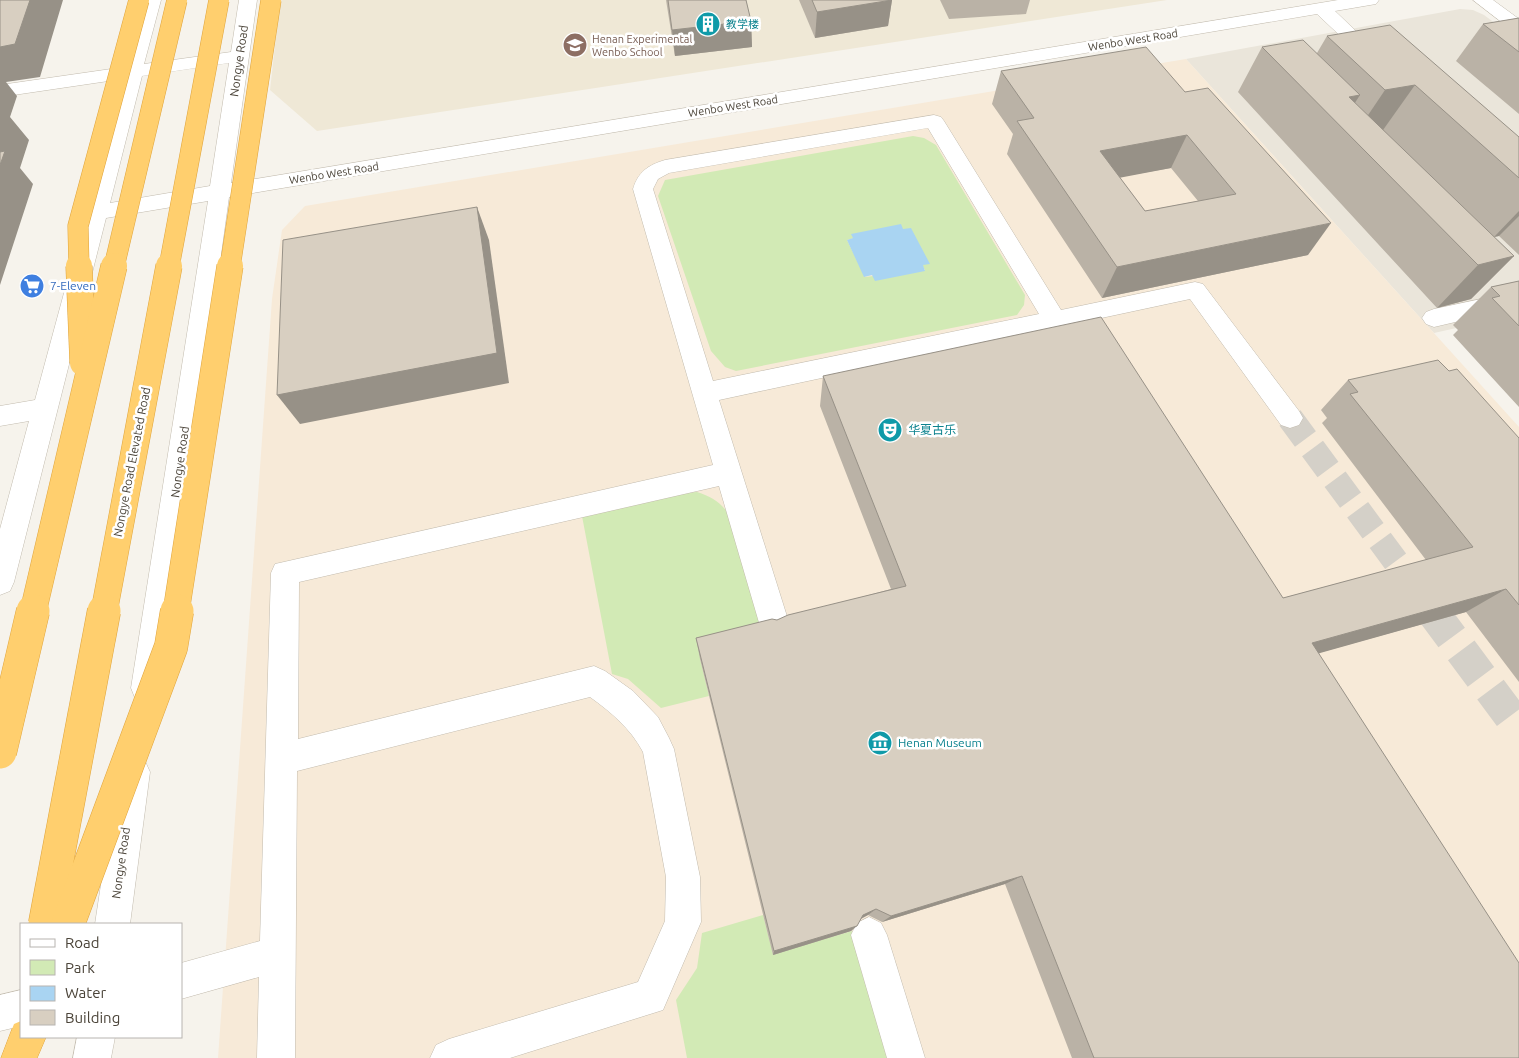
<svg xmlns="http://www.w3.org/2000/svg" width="1519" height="1058" font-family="Ubuntu,'Noto Sans SC',sans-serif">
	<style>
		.residential { fill: #eae5da }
		.commercial { fill: #f7ead8 }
		.education { fill: #efe8d6 }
		.green { fill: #d2eab5; fill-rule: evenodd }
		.water { fill: #a9d4f2 }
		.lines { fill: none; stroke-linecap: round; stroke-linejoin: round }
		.minor-tunnel-far1 { stroke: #d4d0c8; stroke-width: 26; stroke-dasharray: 26 12; stroke-linecap: butt }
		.minor-tunnel { stroke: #d4d0c8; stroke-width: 33; stroke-dasharray: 33 16; stroke-linecap: butt }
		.minor-casing { stroke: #c2bbae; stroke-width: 1 }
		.highway-casing { stroke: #e0a43c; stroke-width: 1 }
		.minor { fill: #fff; fill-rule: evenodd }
		.highway { fill: #ffcf6e; fill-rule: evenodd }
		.highway-bridge-far2-casing { stroke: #e0a43c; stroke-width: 21; stroke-linecap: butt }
		.highway-bridge-far1-casing { stroke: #e0a43c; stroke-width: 27; stroke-linecap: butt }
		.highway-bridge-casing { stroke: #e0a43c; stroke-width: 34; stroke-linecap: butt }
		.highway-bridge-far2 { stroke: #ffcf6e; stroke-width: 20 }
		.highway-bridge-far1 { stroke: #ffcf6e; stroke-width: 26 }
		.highway-bridge { stroke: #ffcf6e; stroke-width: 33 }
		.wall { fill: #bab2a6; fill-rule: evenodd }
		.shaded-wall { fill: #979187 }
		.building { fill: #d8cfc1; stroke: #979187; fill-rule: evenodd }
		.labels { text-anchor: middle; stroke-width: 5; stroke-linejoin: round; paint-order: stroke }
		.far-culture-label { font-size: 11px; fill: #0d838f; stroke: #fff; text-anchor: start }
		.far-education-label { font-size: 11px; fill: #785e54; stroke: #fff; text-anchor: start }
		.far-street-label { font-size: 11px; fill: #4b4439; stroke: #fff }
		.street-label { font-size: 12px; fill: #4b4439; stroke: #fff }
		.shop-label { font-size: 12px; fill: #366cbe; stroke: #fff; text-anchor: start }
		.culture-label { font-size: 12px; fill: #0d838f; stroke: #fff; text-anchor: start }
	</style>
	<rect width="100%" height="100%" fill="#f6f3ec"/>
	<!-- residential -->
	<polygon class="residential" points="1460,9 1473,10 1484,15 1519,41 1519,314 1434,333 1186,59"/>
	<!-- commercial -->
	<polygon class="commercial" points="1186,59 1519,427 1519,1058 218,1058 272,299 282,230 305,206"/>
	<!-- education -->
	<polygon class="education" points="280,0 1167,0 317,131 270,90"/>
	<!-- green -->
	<g class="green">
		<path d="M913,136l11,2 12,7 89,150 -1,10 -7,10 -281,56 -11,-4 -14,-16 -53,-155 7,-16zM854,238l68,27 3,5 -60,7 -18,-37z"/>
		<path d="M697,492c15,5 24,10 33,24l38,126 -68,17 9,37 -48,12 -33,-29 -16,-5 -30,-158 101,-23z"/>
		<polygon points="763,915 773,954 852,931 889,1058 687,1058 676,1000 697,968 702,933"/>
	</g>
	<!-- water -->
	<polygon class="water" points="901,224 903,229 911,228 930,264 923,265 925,271 875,281 872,275 864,277 847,240 853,238 851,234"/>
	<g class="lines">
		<!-- minor-tunnel-far1 -->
		<polyline class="minor-tunnel-far1" points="1290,418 1433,612"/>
		<!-- minor-tunnel -->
		<polyline class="minor-tunnel" points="1432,611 1519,728"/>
		<defs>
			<g id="minor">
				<path d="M143,0h18l-17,64 87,-12 8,-52h18l-26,183 1107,-183h41l-3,4 -41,7 49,47 -2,4 -7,2 -7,-2 -51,-48 -1088,183 -68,491 -4,10 -11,5 -11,-5 -4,-10 77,-487 -102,17 -92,364 -4,9 -10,4v-66l29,-108 -29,5v-20l35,-6 87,-321 -122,18v-12l125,-18zM229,63l-19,123 -100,17 32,-127z"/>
				<polygon points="1473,0 1493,0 1519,19 1519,32 1513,31"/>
				<path d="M934,115l7,2 3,4 117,189 134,-28 8,2 96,127 4,7 -4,7 -9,3 -9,-3 -91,-126 -471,101 71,226 -5,10 -10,4 -10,-4 -5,-10 -41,-140 -420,96 -1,157 296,-73 11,5 28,20 25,26 11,21 5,11 26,128 1,45 -38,88 -153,48h-80l6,-13 13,-6 189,-57 27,-61 1,-44 -23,-125c-12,-23 -32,-40 -53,-55l-293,74 -2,287h-38l2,-81 -78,22v-36l79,-22 11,-368 4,-9 438,-99 -80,-276c5,-17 15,-24 32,-29zM928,128l111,186 -326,67 -60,-192 5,-10 11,-6z"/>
				<polygon points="1519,291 1519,307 1434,327 1426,324 1422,318 1426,312 1434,309"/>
				<polygon points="134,756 145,761 150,772 130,924 95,924 118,772 123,761"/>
				<polygon points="869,917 881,923 887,935 925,1058 887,1058 851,935 857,923"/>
				<polygon points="21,990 21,1026 0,1031 0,995"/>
				<polygon points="77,1037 115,1037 111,1058 73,1058"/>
			</g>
			<polygon id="highway" points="21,1021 21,1037 46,1037 37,1058 1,1058 14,1024"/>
		</defs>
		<!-- minor casing -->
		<use href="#minor" class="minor-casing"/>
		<!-- highway casing -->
		<use href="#highway" class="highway-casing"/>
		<!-- minor -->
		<use href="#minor" class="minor"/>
		<!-- highway -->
		<use href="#highway" class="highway"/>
		<defs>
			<g id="highway-bridge-far2">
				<polyline points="79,267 78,226 139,0"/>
				<polyline points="114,267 177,0"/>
				<polyline points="169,267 219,0"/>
				<polyline points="230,267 271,0"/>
			</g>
			<g id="highway-bridge-far1">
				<polyline points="79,266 83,363"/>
				<polyline points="33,612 114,266"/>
				<polyline points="104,612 169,266"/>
				<polyline points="176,612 230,266"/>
			</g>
			<g id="highway-bridge">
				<polyline points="0,752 33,611"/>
				<polyline points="45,924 104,611"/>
				<polyline points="68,924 171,647 177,611"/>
			</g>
		</defs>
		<!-- highway-bridge-far2 casing -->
		<use href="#highway-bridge-far2" class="highway-bridge-far2-casing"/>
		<!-- highway-bridge-far1 casing -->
		<use href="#highway-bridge-far1" class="highway-bridge-far1-casing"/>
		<!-- highway-bridge casing -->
		<use href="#highway-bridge" class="highway-bridge-casing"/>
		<!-- highway-bridge-far2 -->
		<use href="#highway-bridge-far2" class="highway-bridge-far2"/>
		<!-- highway-bridge-far1 -->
		<use href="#highway-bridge-far1" class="highway-bridge-far1"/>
		<!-- highway-bridge -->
		<use href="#highway-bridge" class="highway-bridge"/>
	</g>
	<!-- wall -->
	<g class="wall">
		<polygon points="666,0 746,0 751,21 752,47 675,56"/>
		<polygon points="799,0 892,0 888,26 815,38"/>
		<polygon points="940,0 1030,0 1026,14 949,19"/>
		<polygon points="1519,18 1519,114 1456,61 1483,24"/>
		<polygon points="1327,36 1519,137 1519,255 1499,236 1494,237 1514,256 1471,299 1437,308 1238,92 1262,47 1317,53"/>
		<path d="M1001,71l184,21 123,163 -206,43 -95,-144 6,-20 -21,-30zM1171,168l27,33 -53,10 -26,-34z"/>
		<polygon points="1519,281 1519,407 1453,335 1458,330 1453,325 1491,287"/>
		<polygon points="1449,371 1519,438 1519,682 1466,612 1318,653 1519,1058 1072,1058 1005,884 882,922 868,915 861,919 851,931 773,955 700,659 696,638 777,620 891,589 820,406 823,376 1283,598 1426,560 1322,423 1327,418 1321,410 1348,380"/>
	</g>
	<!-- shaded-wall -->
	<g class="shaded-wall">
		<polygon points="30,0 63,0 40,77 6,82 17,96 10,117 29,140 20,168 33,184 0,285 0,47"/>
		<polygon points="892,0 888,26 815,38 817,12"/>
		<polygon points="751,21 752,47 675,56 672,30"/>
		<polygon points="1415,85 1383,130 1354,136 1385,90"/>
		<polygon points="1360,95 1340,126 1349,97"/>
		<polygon points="1187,135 1171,168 1087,184 1100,151"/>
		<polygon points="477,207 489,240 509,383 300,424 277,395"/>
		<polygon points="1519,211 1519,216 1499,236 1494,237"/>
		<polygon points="1331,223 1308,255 1102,298 1117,267"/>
		<polygon points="1514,256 1471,299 1437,308 1478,265"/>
		<polygon points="1506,589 1466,612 1281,664 1312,643"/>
		<polygon points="1022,876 1005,884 882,922 891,916"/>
		<polygon points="876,909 868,915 856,921 863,915"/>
		<polygon points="857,926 851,931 773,955 774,951"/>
	</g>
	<!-- building -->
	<g class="building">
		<polygon points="0,0 30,0 15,44 0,47"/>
		<polygon points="668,0 746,0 751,21 672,30"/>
		<polygon points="812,0 892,0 817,12"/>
		<polygon points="1519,18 1519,52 1483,24"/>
		<polygon points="1390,25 1519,137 1519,178 1415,85 1385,90 1327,36"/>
		<polygon points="1303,40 1360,95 1349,97 1514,256 1478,265 1262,47"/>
		<path d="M1146,47l39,45 23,-4 123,135 -214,44 -100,-146 17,-3 -33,-47zM1187,135l49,59 -91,17 -45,-60z"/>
		<polygon points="5,151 0,165 0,152"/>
		<polygon points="477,207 497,353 277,395 283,240"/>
		<polygon points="1519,281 1519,326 1492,298 1500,296 1491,287"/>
		<polygon points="1101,317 1283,598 1473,547 1350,394 1358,392 1348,380 1438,360 1449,371 1457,369 1519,438 1519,605 1506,589 1312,643 1519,963 1519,1058 1094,1058 1022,876 891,916 876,909 863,915 857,926 774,951 696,638 772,619 777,620 788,615 906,586 823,376"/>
	</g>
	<!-- icons -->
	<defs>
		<symbol id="building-disc" viewBox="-11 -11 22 22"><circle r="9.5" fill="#0f9aa8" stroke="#fff"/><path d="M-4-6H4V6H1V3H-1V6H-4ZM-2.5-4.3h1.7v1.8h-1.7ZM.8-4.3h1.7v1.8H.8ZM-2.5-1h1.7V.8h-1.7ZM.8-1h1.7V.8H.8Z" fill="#fff"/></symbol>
		<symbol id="school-disc" viewBox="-11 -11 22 22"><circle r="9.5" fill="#8d6e63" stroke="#fff"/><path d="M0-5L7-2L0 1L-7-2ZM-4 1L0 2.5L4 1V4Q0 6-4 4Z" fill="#fff"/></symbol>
		<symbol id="supermarket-disc" viewBox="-11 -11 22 22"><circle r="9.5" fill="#3f7fe0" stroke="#fff"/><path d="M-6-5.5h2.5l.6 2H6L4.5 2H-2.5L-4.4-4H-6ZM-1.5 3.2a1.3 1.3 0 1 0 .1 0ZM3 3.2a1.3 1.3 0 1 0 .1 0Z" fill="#fff"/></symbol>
		<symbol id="theatre-disc" viewBox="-11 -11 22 22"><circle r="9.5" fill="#0f9aa8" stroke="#fff"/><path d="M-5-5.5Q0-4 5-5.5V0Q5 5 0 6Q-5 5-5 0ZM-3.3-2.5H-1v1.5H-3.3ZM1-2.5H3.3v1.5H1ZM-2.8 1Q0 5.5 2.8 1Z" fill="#fff"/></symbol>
		<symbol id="museum-disc" viewBox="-11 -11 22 22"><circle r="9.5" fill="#0f9aa8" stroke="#fff"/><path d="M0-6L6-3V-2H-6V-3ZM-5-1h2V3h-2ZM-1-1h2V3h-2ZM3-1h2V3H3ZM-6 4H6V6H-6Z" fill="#fff"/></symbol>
	</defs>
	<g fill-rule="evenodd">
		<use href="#building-disc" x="694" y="10" width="28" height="28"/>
		<use href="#school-disc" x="561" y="31" width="28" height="28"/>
		<use href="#supermarket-disc" x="18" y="272" width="28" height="28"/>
		<use href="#theatre-disc" x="876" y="416" width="28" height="28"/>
		<use href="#museum-disc" x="866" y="729" width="28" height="28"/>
	</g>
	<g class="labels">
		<!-- far-culture labels -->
		<g class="far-culture-label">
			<text x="726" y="28">教学楼</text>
		</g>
		<!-- far-education labels -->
		<g class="far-education-label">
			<text x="592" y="43">Henan Experimental<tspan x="592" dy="13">Wenbo School</tspan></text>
		</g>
		<!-- far-street labels -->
		<g class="far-street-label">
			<text transform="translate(1133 40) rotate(-9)" y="4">Wenbo West Road</text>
			<text transform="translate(733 106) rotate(-9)" y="4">Wenbo West Road</text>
			<text transform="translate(334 173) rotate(-9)" y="4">Wenbo West Road</text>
		</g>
		<!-- street labels -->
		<g class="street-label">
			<text transform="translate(239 61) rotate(-82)" y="4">Nongye Road</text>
			<text transform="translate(132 462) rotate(-79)" y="4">Nongye Road Elevated Road</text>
			<text transform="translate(180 462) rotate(-82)" y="4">Nongye Road</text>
			<text transform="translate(121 863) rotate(-82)" y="4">Nongye Road</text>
		</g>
		<!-- shop labels -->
		<g class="shop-label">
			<text x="50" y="290">7-Eleven</text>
		</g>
		<!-- culture labels -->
		<g class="culture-label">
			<text x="908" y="434">华夏古乐</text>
			<text x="898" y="747">Henan Museum</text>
		</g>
	</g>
	<!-- legend -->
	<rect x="20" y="923" width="162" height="115" fill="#ffffff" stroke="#b7b4b0"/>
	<rect x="30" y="939" width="25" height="8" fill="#ffffff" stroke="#b7b4b0"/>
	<text x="65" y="948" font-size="15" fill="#4b4439">Road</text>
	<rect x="30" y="960" width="25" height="15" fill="#d2eab5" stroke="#b7b4b0"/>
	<text x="65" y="973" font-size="15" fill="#4b4439">Park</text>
	<rect x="30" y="986" width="25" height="15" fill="#a9d4f2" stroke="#b7b4b0"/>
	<text x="65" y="998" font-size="15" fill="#4b4439">Water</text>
	<rect x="30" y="1010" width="25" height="15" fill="#d8cfc1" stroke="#b7b4b0"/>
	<text x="65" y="1023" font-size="15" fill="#4b4439">Building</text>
</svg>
